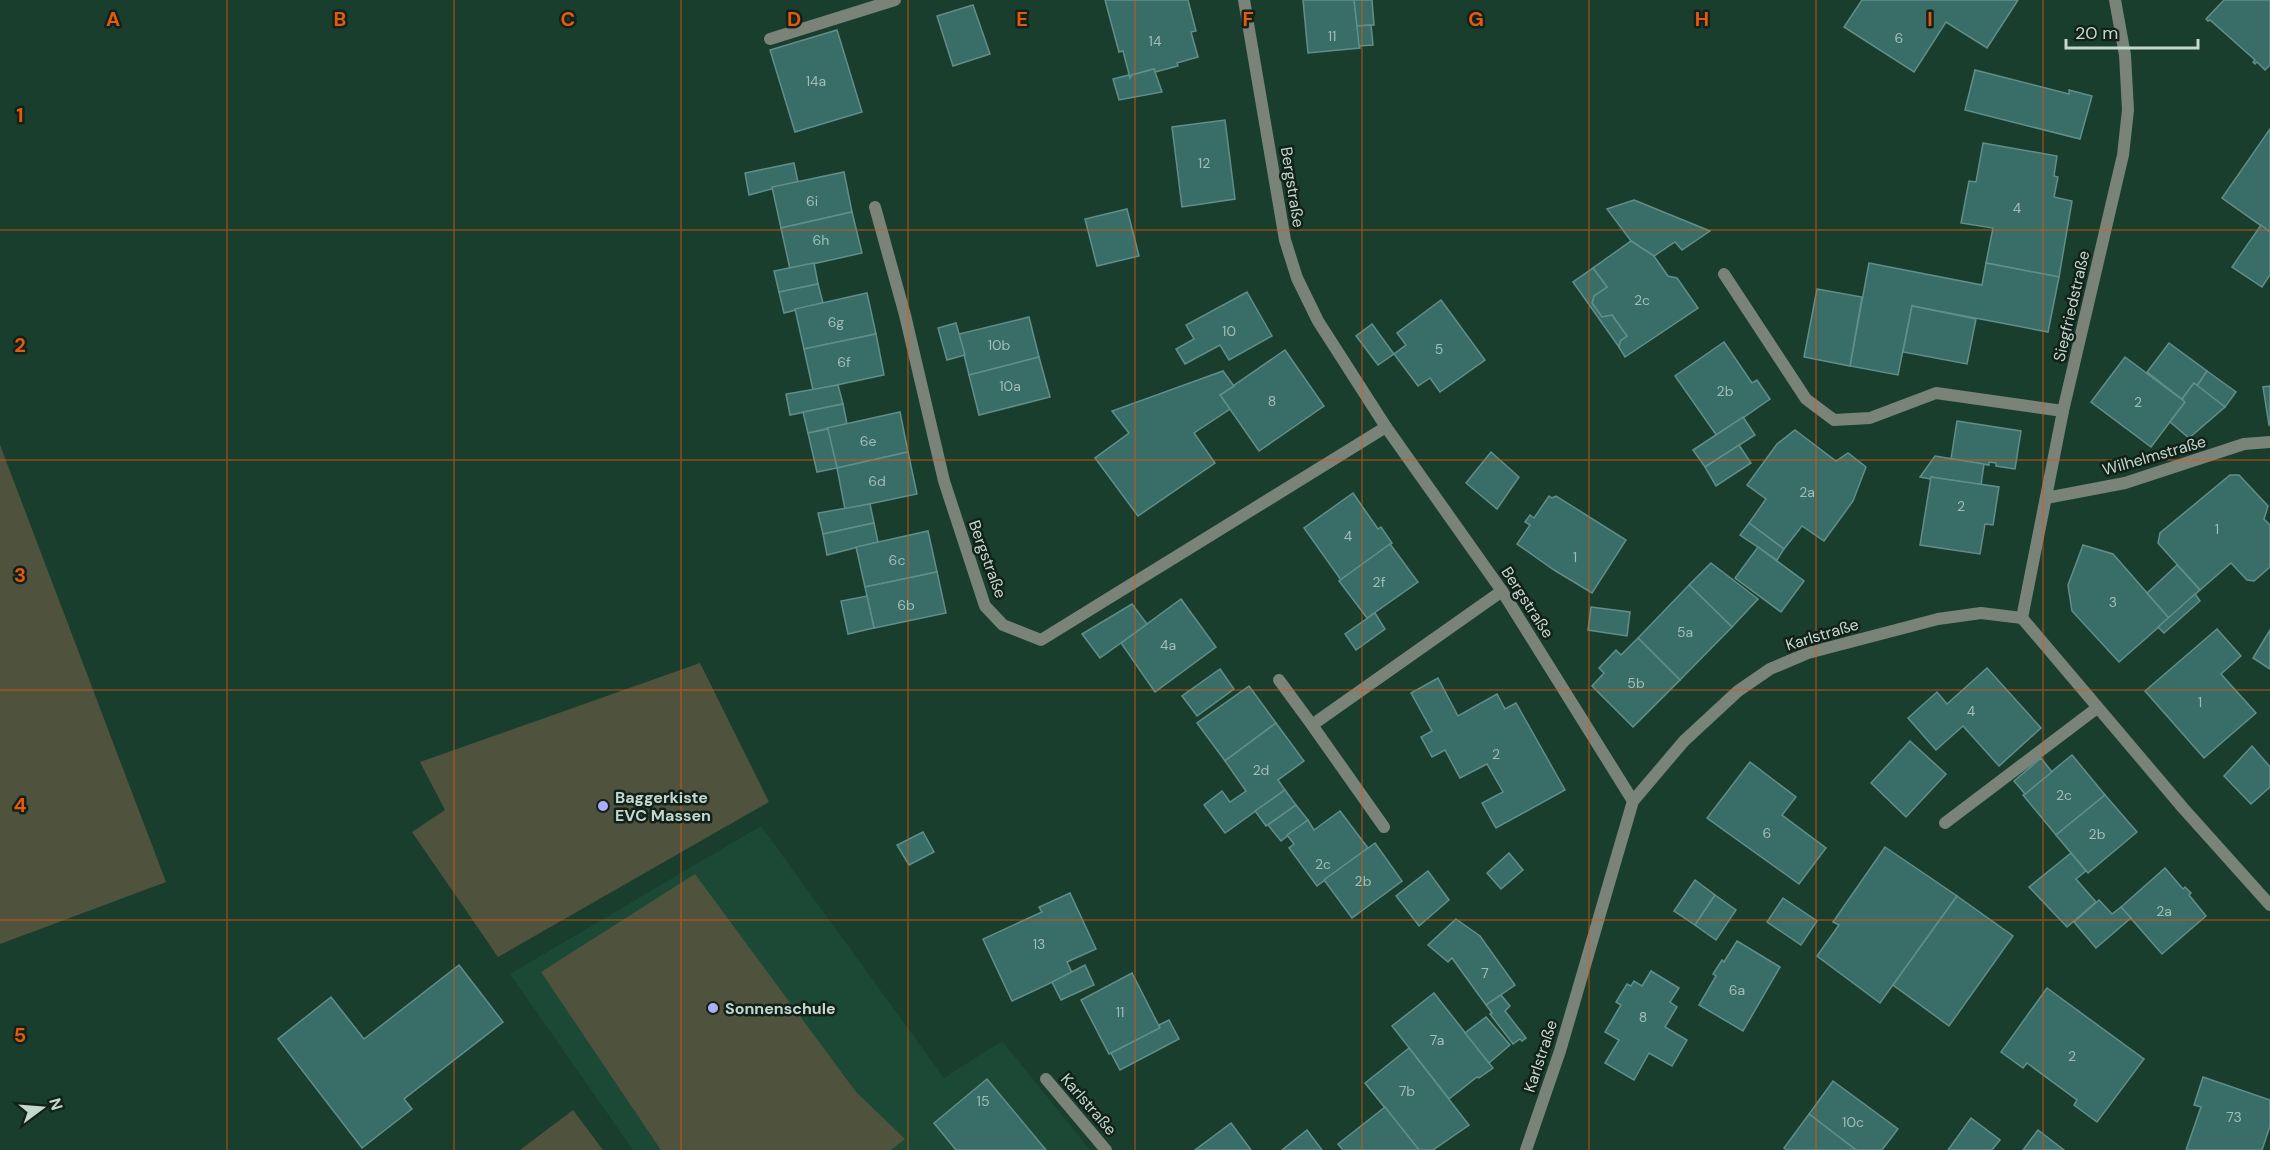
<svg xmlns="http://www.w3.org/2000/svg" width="2270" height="1150" font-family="'DM Sans',sans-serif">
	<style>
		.built { fill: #1c4936 }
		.green { fill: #4f533d }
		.building { fill: #396e68; stroke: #618e89; stroke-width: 1.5 }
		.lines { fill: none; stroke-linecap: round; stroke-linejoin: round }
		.lane { stroke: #798377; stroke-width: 12 }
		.street { stroke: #798377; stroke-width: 12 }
		.grid { fill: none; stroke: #e8590c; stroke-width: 1.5; stroke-opacity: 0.55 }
		.poi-dot { fill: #abaffb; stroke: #12211a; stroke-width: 2 }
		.labels { text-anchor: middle; stroke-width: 5; stroke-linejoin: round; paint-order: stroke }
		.number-label { font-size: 14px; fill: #a1beb4 }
		.street-label { font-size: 16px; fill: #c4d8ce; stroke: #12211a }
		.poi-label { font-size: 16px; font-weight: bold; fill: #c4d8ce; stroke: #12211a; text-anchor: start }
		.grid-label { font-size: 20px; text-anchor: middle; font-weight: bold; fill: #e8590c; stroke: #12211a; stroke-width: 5; stroke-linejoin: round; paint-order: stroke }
	</style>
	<rect width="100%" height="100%" fill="#1a3e2e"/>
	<!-- built -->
	<polygon class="built" points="761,826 944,1078 1002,1041 1090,1150 633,1150 510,974"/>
	<!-- green -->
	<g class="green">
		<polygon points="0,445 166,882 0,944"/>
		<polygon points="700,663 769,802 498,957 412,832 445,810 420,762"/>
		<polygon points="695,874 856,1092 905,1139 891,1150 661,1150 541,972"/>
		<polygon points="573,1110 603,1150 520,1150"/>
	</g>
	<!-- building -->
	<g class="building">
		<polygon points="1105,0 1188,0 1196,31 1191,32 1198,57 1177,63 1178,66 1155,72 1154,69 1132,75 1130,78 1123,51 1119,52"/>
		<polygon points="1303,0 1354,0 1360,48 1308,53"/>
		<polygon points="1354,0 1372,0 1374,25 1357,26"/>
		<polygon points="1862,0 2018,0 1987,48 1946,22 1914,72 1844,27"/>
		<polygon points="2224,0 2270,0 2270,65 2265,70 2257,62 2255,64 2253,62 2255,60 2210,20 2208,21 2206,19"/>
		<polygon points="973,5 990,54 953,66 937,16"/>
		<polygon points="1371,25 1373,45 1359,46 1357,26"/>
		<polygon points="837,30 862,112 795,132 770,50"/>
		<polygon points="1154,69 1162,92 1119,100 1113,79 1129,75 1130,78 1132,75"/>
		<polygon points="1975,70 2069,94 2069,90 2092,96 2080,139 1965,110"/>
		<polygon points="1225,120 1235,199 1182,207 1172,127"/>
		<polygon points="2270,129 2270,232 2222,198"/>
		<polygon points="1983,143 2057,156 2054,176 2058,177 2054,197 2072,201 2059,277 1986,263 1993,228 1961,223 1969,181 1976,182"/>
		<polygon points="794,163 798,182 749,195 745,173"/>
		<polygon points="844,172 852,212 781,228 772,187"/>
		<polygon points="1634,200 1710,231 1682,250 1675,242 1654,256 1631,241 1607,209"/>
		<polygon points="1127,209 1139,256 1097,266 1085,219"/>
		<polygon points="852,212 862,253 790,269 781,228"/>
		<polygon points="2261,225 2270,232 2270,275 2262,287 2232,267"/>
		<polygon points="1631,241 1654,256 1668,276 1677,278 1698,308 1625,357 1619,347 1620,341 1627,336 1612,315 1602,317 1592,303 1594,296 1607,287 1593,268"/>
		<polygon points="814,263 818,284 779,292 774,271"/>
		<polygon points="1869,263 1982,285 1986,263 2059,277 2048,332 1912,306 1898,375 1850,366"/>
		<polygon points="1593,268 1607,287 1594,296 1592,303 1602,317 1612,315 1627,336 1620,341 1619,347 1573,282"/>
		<polygon points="818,284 823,303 784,313 779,292"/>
		<polygon points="1817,289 1862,297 1850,366 1804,357"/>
		<polygon points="1247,292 1272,336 1229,360 1220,345 1185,364 1176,349 1194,339 1186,325"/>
		<polygon points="867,293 876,334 804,349 795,309"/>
		<polygon points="1441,300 1485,360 1440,392 1430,378 1418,386 1394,354 1406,345 1397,333"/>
		<polygon points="1912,306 1976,319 1967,364 1903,352"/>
		<polygon points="1029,317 1039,357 969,375 959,334"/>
		<polygon points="956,323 965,355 947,360 938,328"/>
		<polygon points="1372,324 1394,354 1378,365 1356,336"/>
		<polygon points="876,334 884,375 813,390 804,349"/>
		<polygon points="1724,342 1752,383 1757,380 1770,399 1717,436 1675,376"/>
		<polygon points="2169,343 2207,371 2197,386 2194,383 2182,399 2147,372"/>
		<polygon points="1285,350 1324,406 1259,451 1220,395"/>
		<polygon points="1039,357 1050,397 979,415 969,375"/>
		<polygon points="2125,357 2185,402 2151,447 2091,402"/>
		<polygon points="1223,371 1234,386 1220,395 1230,409 1194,433 1215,463 1138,516 1095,458 1129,433 1112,411"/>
		<polygon points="2207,371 2236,392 2225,407 2197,386"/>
		<polygon points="2194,383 2225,407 2189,438 2170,422 2185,402 2182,399"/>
		<polygon points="838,385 843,404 790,415 786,394"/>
		<polygon points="2270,386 2270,425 2269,425 2263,387"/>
		<polygon points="843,404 847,424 808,433 803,412"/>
		<polygon points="900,412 908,452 837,468 827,428"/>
		<polygon points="1743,417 1755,435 1705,467 1693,450"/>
		<polygon points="1957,421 2021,431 2015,469 1996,466 1996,463 1989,462 1989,465 1951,459"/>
		<polygon points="828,429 837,468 817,472 808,433"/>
		<polygon points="1795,430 1836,461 1848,453 1866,467 1853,501 1824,541 1802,526 1784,549 1749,523 1766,499 1747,485 1777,444"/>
		<polygon points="1739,445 1751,463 1716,486 1705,467"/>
		<polygon points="908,452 917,494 845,509 837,468"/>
		<polygon points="1491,452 1519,477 1497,509 1466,483"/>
		<polygon points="1935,456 1984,464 1981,485 1931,477 1930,479 1920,477"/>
		<polygon points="2230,475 2239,475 2268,506 2264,519 2270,525 2270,567 2254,581 2247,580 2231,563 2200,590 2158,543 2160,533"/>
		<polygon points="1931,477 1999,487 1993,525 1985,524 1980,554 1920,545"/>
		<polygon points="1353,493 1378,529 1381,527 1392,543 1341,580 1304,528"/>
		<polygon points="1549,496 1552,498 1556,496 1626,540 1592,593 1554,570 1517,544 1530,525 1525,522 1530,515 1534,518"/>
		<polygon points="870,504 874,523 823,534 818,513"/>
		<polygon points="874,523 878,542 827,555 823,534"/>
		<polygon points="1749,523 1784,549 1777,560 1740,535"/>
		<polygon points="928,531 937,572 865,587 856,547"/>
		<polygon points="1390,544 1418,582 1367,618 1339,581"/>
		<polygon points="2083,545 2113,554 2169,618 2119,662 2072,611 2068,585"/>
		<polygon points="1758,547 1804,581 1781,612 1735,578"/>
		<polygon points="1711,563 1758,599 1732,627 1689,585"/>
		<polygon points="2177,565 2200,590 2169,618 2147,593"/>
		<polygon points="937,572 946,613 874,628 865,587"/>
		<polygon points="1689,585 1732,627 1680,680 1638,638"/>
		<polygon points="2195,594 2200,601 2164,633 2158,627"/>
		<polygon points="867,596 874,628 848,634 841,601"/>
		<polygon points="1181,599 1216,647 1155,692 1121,643"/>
		<polygon points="1132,604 1147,624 1100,658 1082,634"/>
		<polygon points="1591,607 1630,612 1627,636 1588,630"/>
		<polygon points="1375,613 1385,629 1356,650 1345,634"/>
		<polygon points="2217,629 2241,656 2221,674 2256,713 2204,758 2145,691"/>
		<polygon points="2270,630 2270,669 2253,658"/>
		<polygon points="1638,638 1680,680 1633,727 1592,686 1604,673 1599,668 1616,650 1621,655"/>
		<polygon points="1987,668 2041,728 1999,766 1963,726 1936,750 1908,718 1937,692 1947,704"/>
		<polygon points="1220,669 1234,689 1197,716 1182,696"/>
		<polygon points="1438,678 1458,716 1497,694 1505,709 1516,703 1565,790 1496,828 1482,803 1503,792 1487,764 1460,778 1445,750 1432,757 1421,737 1432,731 1411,693"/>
		<polygon points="1249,686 1276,723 1225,761 1197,723"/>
		<polygon points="1276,723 1304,761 1278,780 1285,790 1225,833 1204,805 1222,791 1230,802 1246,791 1225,761"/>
		<polygon points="1910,741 1946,774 1906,817 1871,783"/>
		<polygon points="2252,746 2270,767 2270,787 2251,804 2224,776"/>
		<polygon points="2072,755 2105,795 2056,835 2023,795"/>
		<polygon points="2041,758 2052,772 2025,794 2014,781"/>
		<polygon points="1750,762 1796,797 1782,815 1826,848 1799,884 1707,818"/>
		<polygon points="1285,790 1296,805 1266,826 1255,811"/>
		<polygon points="2105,795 2137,832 2088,873 2056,835"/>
		<polygon points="1296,805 1308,820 1281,841 1268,825"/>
		<polygon points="1340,811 1368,848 1317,886 1289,848 1294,844 1287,835 1308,820 1314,830"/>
		<polygon points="923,832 934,852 909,865 897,845"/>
		<polygon points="1375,843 1402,881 1352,918 1324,880"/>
		<polygon points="1885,847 1957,896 1880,1003 1817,956 1839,925 1833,922"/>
		<polygon points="1509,853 1523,870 1501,889 1487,873"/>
		<polygon points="2071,853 2086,871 2076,879 2096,902 2067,927 2029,887"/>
		<polygon points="2165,868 2183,889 2185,887 2191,893 2189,895 2206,916 2162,954 2121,907"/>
		<polygon points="1428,871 1449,900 1419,926 1396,896"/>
		<polygon points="1695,880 1715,895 1695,925 1674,911"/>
		<polygon points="1070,893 1096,949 1067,962 1072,973 1012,1001 983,939 1042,912 1039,907"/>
		<polygon points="1715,895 1736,910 1716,940 1695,925"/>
		<polygon points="1957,896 2013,936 1949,1026 1893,985"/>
		<polygon points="1783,898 1817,921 1801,945 1767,922"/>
		<polygon points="2099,900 2112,914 2121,907 2131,918 2096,948 2074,922"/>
		<polygon points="1456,919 1480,936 1515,985 1486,1005 1452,958 1448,962 1428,945"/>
		<polygon points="1737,941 1780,967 1743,1031 1699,1005 1716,976 1713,974 1722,960 1724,962"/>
		<polygon points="459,965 503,1022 404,1099 412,1109 362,1148 278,1039 331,997 364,1039"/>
		<polygon points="1085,965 1094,985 1061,1000 1052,982"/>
		<polygon points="1651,971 1679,988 1670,1002 1677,1007 1665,1027 1687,1040 1672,1066 1649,1053 1634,1080 1605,1063 1619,1040 1605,1032 1621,1005 1616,1002 1627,984 1631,986 1634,981 1642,986"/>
		<polygon points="1132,973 1160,1028 1109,1054 1081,1000"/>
		<polygon points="2047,988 2144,1059 2097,1122 2074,1105 2077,1100 2027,1063 2023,1068 2001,1052"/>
		<polygon points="1434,993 1493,1068 1479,1078 1477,1077 1449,1099 1392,1026"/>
		<polygon points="1501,995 1510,1006 1505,1011 1526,1038 1522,1041 1520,1039 1513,1044 1490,1014 1492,1013 1486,1005"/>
		<polygon points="1486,1017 1510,1045 1489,1063 1465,1033"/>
		<polygon points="1169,1020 1179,1039 1120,1070 1111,1053 1160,1028 1159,1025"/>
		<polygon points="1409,1048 1469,1125 1433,1150 1419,1150 1365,1083"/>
		<polygon points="2203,1077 2270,1100 2270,1126 2262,1150 2186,1150 2201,1107 2194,1105"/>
		<polygon points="987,1079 1046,1150 956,1150 934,1123"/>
		<polygon points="1833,1081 1898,1129 1882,1150 1856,1150 1809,1114"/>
		<polygon points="1385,1107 1419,1150 1343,1150 1338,1144"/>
		<polygon points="1809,1114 1856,1150 1787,1150 1784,1148"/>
		<polygon points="1971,1118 2000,1140 1992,1150 1948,1150"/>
		<polygon points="1231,1123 1251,1150 1195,1150"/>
		<polygon points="1307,1130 1322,1150 1282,1150"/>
		<polygon points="2038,1130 2064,1150 2023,1150"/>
	</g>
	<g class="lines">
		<!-- lane -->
		<g class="lane">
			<polyline points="770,39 895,0"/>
			<polyline points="1724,274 1806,399 1834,420 1870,418 1936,393 2063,411"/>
			<polyline points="1279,680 1312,725"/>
			<polyline points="1945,823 2097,708"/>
			<polyline points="1384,827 1312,725 1502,591"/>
		</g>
		<!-- street -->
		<g class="street">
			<polyline points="1244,0 1285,240 1297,278 1318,321 1386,427 1502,591 1633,801"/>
			<polyline points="875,207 905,315 944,481 985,606 1003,625 1041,640 1386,427"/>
			<polyline points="2046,498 2125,483 2244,444 2270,442"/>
			<polyline points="2022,618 2063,411 2123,155 2128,110 2125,55 2115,0"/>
			<polyline points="1046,1079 1106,1150"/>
			<polyline points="1526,1150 1560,1051 1633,801 1684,741 1738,691 1770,669 1808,653 1938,619 1981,613 2022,618 2183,808 2270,905"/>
		</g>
	</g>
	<!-- grid -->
	<path class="grid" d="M227,0v1150M454,0v1150M681,0v1150M908,0v1150M1135,0v1150M1362,0v1150M1589,0v1150M1816,0v1150M2043,0v1150M0,230h2270M0,460h2270M0,690h2270M0,920h2270"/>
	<!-- markers -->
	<g class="poi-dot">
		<circle cx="603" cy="806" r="6"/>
		<circle cx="713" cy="1008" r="6"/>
	</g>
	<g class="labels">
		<!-- number labels -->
		<g class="number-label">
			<text x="1332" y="41">11</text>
			<text x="1899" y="43">6</text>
			<text x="1155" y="46">14</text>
			<text x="816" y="86">14a</text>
			<text x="1204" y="168">12</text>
			<text x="812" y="206">6i</text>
			<text x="2017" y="213">4</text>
			<text x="821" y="245">6h</text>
			<text x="1642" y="305">2c</text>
			<text x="836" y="327">6g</text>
			<text x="1229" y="336">10</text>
			<text x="999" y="350">10b</text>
			<text x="1439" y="354">5</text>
			<text x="844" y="367">6f</text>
			<text x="1010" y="391">10a</text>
			<text x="1725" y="396">2b</text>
			<text x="1272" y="406">8</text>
			<text x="2138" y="407">2</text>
			<text x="868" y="446">6e</text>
			<text x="877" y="486">6d</text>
			<text x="1807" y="497">2a</text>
			<text x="1961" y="511">2</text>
			<text x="2217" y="534">1</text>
			<text x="1348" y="541">4</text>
			<text x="1575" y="562">1</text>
			<text x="897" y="565">6c</text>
			<text x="1379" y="587">2f</text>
			<text x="2113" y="607">3</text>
			<text x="906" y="610">6b</text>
			<text x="1685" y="637">5a</text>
			<text x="1168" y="650">4a</text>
			<text x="1636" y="688">5b</text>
			<text x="2200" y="707">1</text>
			<text x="1971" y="716">4</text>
			<text x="1496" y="759">2</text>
			<text x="1261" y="775">2d</text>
			<text x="2064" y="800">2c</text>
			<text x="1767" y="838">6</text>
			<text x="2097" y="839">2b</text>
			<text x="1323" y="869">2c</text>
			<text x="1363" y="886">2b</text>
			<text x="2164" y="916">2a</text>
			<text x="1039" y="949">13</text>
			<text x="1485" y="978">7</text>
			<text x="1737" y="995">6a</text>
			<text x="1120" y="1017">11</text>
			<text x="1643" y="1022">8</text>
			<text x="1437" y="1045">7a</text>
			<text x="2072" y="1061">2</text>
			<text x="1407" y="1096">7b</text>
			<text x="983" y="1106">15</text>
			<text x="2234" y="1122">73</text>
			<text x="1853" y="1127">10c</text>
		</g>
		<!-- street labels -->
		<g class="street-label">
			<text transform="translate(1293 187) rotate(81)" y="6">Bergstraße</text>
			<text transform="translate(2071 306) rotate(-77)" y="6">Siegfriedstraße</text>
			<text transform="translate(2154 455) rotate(-16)" y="6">Wilhelmstraße</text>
			<text transform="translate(988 559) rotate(70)" y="6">Bergstraße</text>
			<text transform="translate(1528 602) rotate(57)" y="6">Bergstraße</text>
			<text transform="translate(1822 634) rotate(-17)" y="6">Karlstraße</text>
			<text transform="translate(1540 1056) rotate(-72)" y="6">Karlstraße</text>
			<text transform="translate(1089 1104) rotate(49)" y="6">Karlstraße</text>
		</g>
		<!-- poi labels -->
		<g class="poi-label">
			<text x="615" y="803">Baggerkiste<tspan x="615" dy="18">EVC Massen</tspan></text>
			<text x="725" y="1014">Sonnenschule</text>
		</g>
	</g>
	<g class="grid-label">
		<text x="113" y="26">A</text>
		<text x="340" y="26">B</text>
		<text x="568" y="26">C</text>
		<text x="794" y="26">D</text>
		<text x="1022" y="26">E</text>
		<text x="1248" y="26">F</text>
		<text x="1476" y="26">G</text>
		<text x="1702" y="26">H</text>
		<text x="1930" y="26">I</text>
		<text x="20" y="122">1</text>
		<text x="20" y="352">2</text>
		<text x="20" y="582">3</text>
		<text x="20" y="812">4</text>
		<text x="20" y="1042">5</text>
	</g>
	<!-- north arrow -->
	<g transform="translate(42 1108) rotate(74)" stroke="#12211a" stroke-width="4.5" paint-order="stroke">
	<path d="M0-4.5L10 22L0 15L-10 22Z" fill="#c4d8ce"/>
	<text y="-9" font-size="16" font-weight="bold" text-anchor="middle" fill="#c4d8ce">N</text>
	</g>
	<!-- scale -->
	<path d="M2066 39v9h132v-9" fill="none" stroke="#c4d8ce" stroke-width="3"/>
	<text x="2075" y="39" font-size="18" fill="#c4d8ce" stroke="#12211a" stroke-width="4.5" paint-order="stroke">20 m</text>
</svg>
